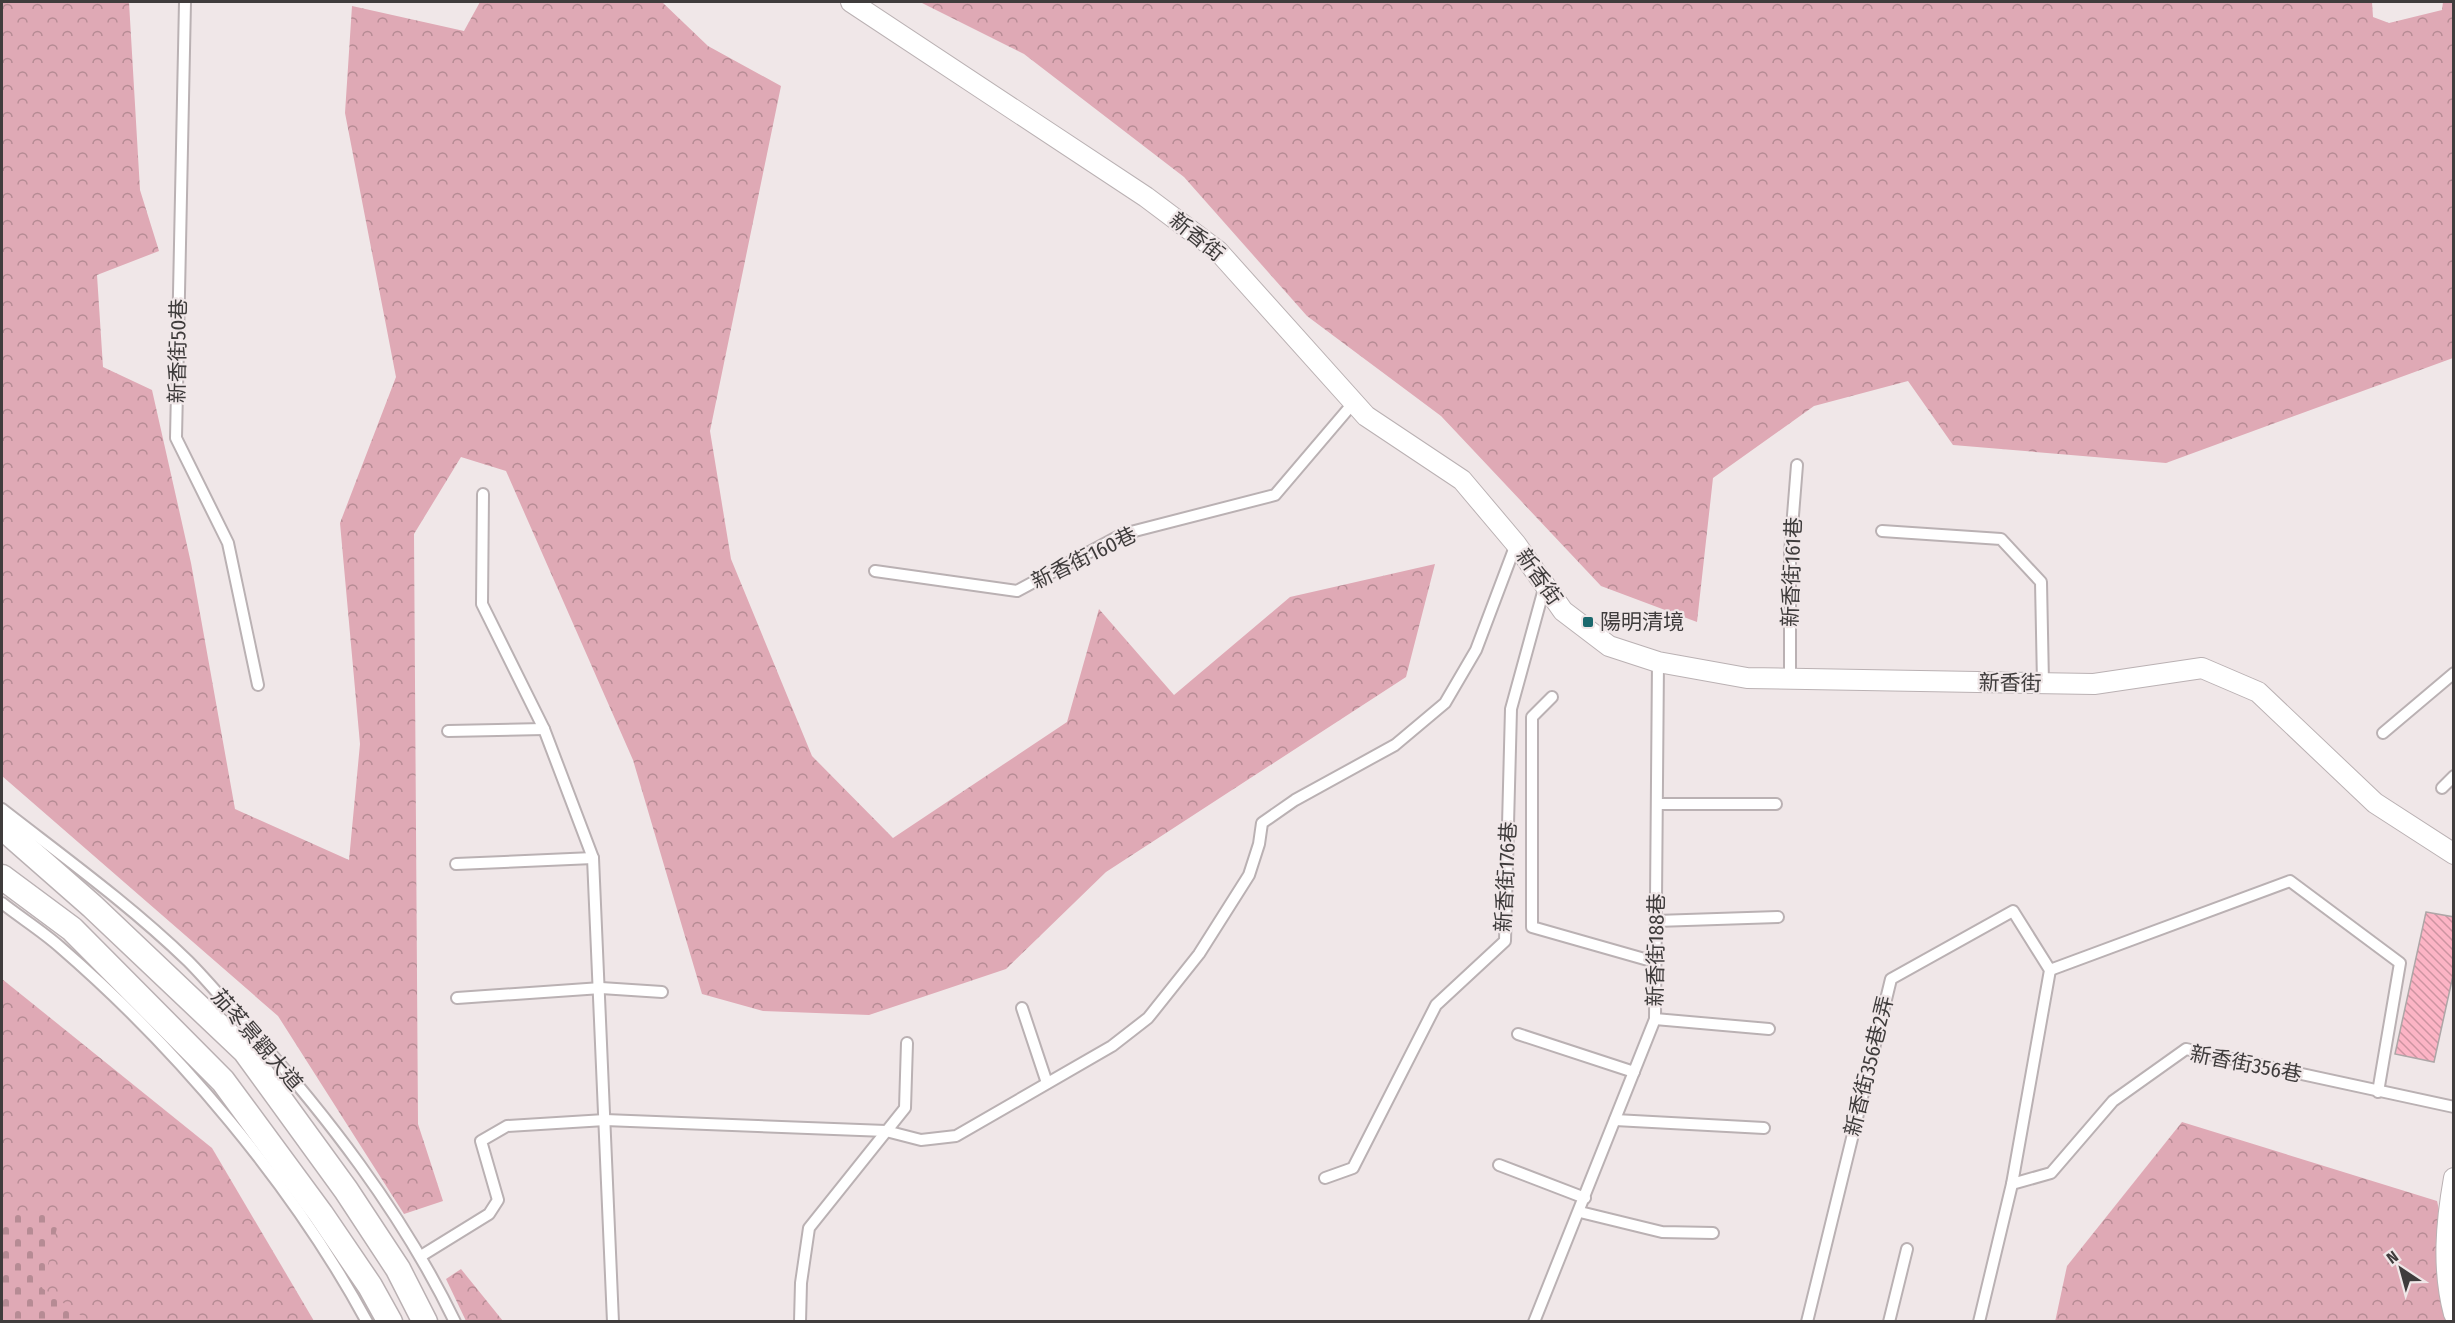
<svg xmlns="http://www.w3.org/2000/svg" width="2455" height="1323" font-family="'Fira Sans Condensed','Noto Sans TC',sans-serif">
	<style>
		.forest { fill: url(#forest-crowns) }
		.cemetery { fill: url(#cemetery-stones) }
		.building { fill: url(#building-back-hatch); stroke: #aea6a7; stroke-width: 1.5 }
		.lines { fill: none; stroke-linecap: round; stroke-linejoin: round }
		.service-casing { stroke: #bab1b3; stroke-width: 14 }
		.minor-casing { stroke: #bab1b3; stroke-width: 22 }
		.tertiary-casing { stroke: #bab1b3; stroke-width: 27 }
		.service { stroke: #fff; stroke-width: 10 }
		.minor { stroke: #fff; stroke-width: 20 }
		.tertiary { stroke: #fff; stroke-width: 24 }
		.poi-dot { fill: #1b686d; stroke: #f0e7e8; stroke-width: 2 }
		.labels { text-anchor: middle; stroke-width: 4.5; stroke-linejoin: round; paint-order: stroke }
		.street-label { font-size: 21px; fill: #3f3c3c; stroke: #f0e7e8 }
		.poi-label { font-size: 21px; fill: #3f3c3c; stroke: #f0e7e8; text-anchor: start }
	</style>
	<defs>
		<pattern id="forest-crowns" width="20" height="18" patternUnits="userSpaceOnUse" patternTransform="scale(1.5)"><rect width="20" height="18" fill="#dfa9b5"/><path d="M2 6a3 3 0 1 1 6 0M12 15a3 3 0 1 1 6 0" fill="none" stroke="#b68b94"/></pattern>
		<pattern id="cemetery-stones" width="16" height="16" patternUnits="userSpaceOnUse" patternTransform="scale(1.5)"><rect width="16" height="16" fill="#dfa9b5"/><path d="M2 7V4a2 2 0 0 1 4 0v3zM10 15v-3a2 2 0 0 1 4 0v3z" fill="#b68b94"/></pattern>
		<pattern id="building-back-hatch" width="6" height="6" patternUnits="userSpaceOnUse" patternTransform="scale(1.5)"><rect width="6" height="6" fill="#fcb4c5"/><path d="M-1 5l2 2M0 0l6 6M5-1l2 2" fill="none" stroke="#cd94a1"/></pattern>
	</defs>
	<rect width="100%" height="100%" fill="#f0e7e8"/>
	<!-- forest -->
	<g class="forest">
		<polygon points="2,2 129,2 140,190 159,251 97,275 103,367 152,390 191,563 235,809 349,860 360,744 340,523 396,377 345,113 352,6 464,31 480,2 662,2 708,46 781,86 710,431 731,559 812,756 893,838 1067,722 1099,609 1174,695 1290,597 1435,564 1406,677 1106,872 1006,969 869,1015 763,1011 702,994 633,760 506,471 461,457 414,534 418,1124 443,1201 404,1214 278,1016 2,776"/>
		<polygon points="920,2 2372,2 2373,17 2389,23 2442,10 2443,2 2453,2 2453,358 2166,463 1953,445 1908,381 1814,406 1713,478 1697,622 1601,586 1441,416 1307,316 1184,177 1024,54"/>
		<polygon points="2,979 212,1148 314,1321 2,1321"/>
		<polygon points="2182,1122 2437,1201 2453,1269 2453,1321 2055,1322 2067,1266"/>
		<polygon points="461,1269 503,1321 466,1321 446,1279"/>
	</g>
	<!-- cemetery -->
	<polygon class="cemetery" points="2,1212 60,1216 42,1288 89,1321 2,1321"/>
	<!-- building -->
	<polygon class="building" points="2426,912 2454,917 2454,971 2434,1062 2395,1054"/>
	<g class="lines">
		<defs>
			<g id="service">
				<polyline points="185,2 176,438 228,543 258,685"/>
				<polyline points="483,494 482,604 544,729 593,858 613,1322"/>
				<polyline points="1882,531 2001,539 2041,582 2043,683"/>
				<polyline points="875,571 1017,591 1123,534 1275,495 1355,401"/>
				<polyline points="1790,679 1790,553 1797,465"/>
				<polyline points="1552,697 1532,717 1532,927 1655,962"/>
				<polyline points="448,731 544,729"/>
				<polyline points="2383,733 2454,673"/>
				<polyline points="2442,788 2454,776"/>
				<polyline points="1657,804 1776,804"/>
				<path d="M2,809c63,49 128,96 186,152 19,19 37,41 55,61 81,90 159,190 212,300"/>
				<polyline points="456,864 593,858"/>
				<path d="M2,903c19,15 40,28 58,44 117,101 233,238 307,375"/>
				<polyline points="1656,921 1778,917"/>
				<polyline points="2050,970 2290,881 2400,963 2378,1092"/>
				<polyline points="457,998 601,988 662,992"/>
				<polyline points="1022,1008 1047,1083"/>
				<polyline points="1655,1019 1769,1029"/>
				<polyline points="1518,1034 1634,1072"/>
				<polyline points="1615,1120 1764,1128"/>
				<polyline points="1499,1165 1585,1198"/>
				<polyline points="1325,1178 1353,1168 1436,1005 1505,941 1511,709 1545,585"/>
				<polyline points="1580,1212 1662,1232 1713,1233"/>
				<polyline points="421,1256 489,1214 498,1200 481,1141 507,1126 605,1120 886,1131 921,1140 956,1136 1112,1046 1148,1018 1199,954 1249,875 1259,844 1262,823 1295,800 1395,745 1445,703 1476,650 1516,544"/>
				<polyline points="800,1322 801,1283 809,1228 905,1108 907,1043"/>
				<polyline points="1534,1322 1655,1019 1658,662"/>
				<polyline points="1807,1322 1891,979 2013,911 2050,970 2012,1184"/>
				<polyline points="1889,1322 1907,1249"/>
				<polyline points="1979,1322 2012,1184 2051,1173 2113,1101 2186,1049 2454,1107"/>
			</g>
			<g id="minor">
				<polyline points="851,2 1146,197 1218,251 1366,416 1462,480 1516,544 1563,611 1609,646 1658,662 1747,678 2094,684 2202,668 2258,692 2375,803 2454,854"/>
				<path d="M2454,1178c-8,45 -12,91 0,136"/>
			</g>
			<g id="tertiary">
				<polyline points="2,827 92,906 245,1051 346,1190 398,1269 425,1322"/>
				<polyline points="2,877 72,929 223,1081 321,1214 370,1286 390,1322"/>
			</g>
		</defs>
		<!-- service casing -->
		<use href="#service" class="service-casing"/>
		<!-- minor casing -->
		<use href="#minor" class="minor-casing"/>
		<!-- tertiary casing -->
		<use href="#tertiary" class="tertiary-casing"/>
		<!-- service -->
		<use href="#service" class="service"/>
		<!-- minor -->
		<use href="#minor" class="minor"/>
		<!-- tertiary -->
		<use href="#tertiary" class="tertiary"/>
	</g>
	<!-- markers -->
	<rect class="poi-dot" x="1582" y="616" width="12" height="12" rx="3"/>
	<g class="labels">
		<!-- street labels -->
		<g class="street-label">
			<text transform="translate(1197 237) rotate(39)" y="7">新香街</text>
			<text transform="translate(178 351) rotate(-89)" y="7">新香街50巷</text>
			<text transform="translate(1084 558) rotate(-26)" y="7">新香街160巷</text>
			<text transform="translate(1792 572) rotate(-88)" y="7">新香街161巷</text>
			<text transform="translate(1539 577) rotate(55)" y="7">新香街</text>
			<text transform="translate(2010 683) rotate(1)" y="7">新香街</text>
			<text transform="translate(1506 877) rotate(-87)" y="7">新香街176巷</text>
			<text transform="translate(1656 950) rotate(-89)" y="7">新香街188巷</text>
			<text transform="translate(257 1040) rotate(49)" y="7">茄苳景觀大道</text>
			<text transform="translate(2246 1064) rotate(11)" y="7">新香街356巷</text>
			<text transform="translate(1869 1066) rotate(-76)" y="7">新香街356巷2弄</text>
		</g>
		<!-- poi labels -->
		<g class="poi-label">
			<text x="1600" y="629">陽明清境</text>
		</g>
	</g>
	<!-- border -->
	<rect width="2455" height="1323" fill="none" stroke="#3f3c3c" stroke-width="6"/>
	<!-- north arrow -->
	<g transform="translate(2401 1269) rotate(324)" stroke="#f0e7e8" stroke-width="4.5" paint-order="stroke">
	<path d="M0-4.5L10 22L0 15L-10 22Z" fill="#3f3c3c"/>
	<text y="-9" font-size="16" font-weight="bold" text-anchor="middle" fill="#3f3c3c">N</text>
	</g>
</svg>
